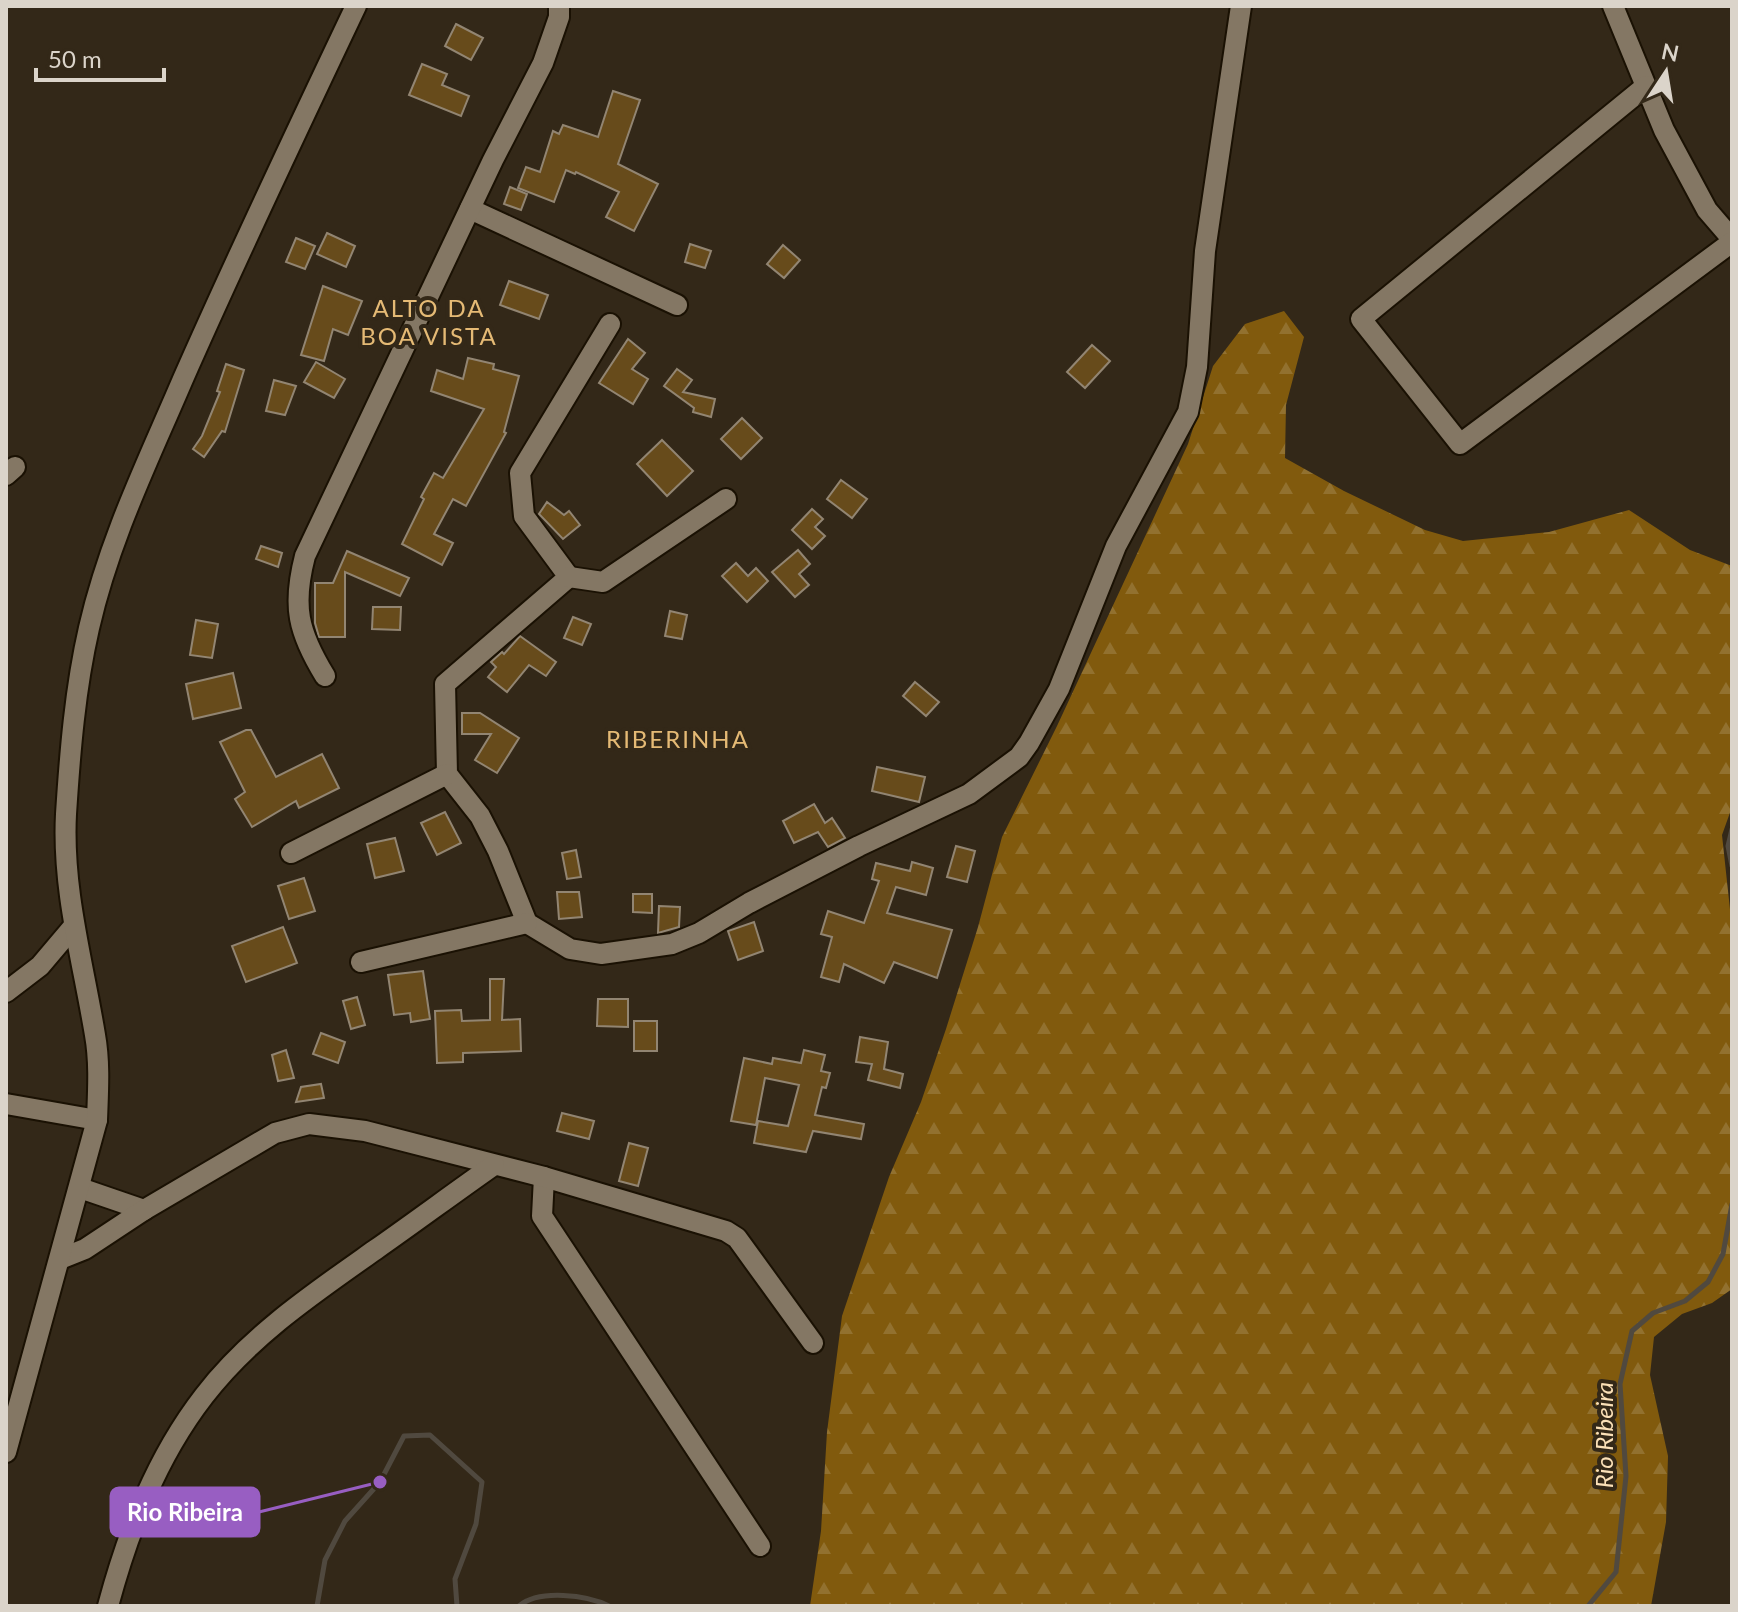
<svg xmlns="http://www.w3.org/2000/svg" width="1738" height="1612" font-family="Lato,sans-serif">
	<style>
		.forest { fill: url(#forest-firs) }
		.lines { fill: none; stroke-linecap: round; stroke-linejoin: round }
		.stream { stroke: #50493f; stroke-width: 5 }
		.building { fill: #674b1b; stroke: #928572; stroke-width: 2 }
		.minor-casing { stroke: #1a1103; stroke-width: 24 }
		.minor { stroke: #847764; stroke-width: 20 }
		.labels { text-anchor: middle; stroke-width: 8; stroke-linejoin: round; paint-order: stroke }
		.neighbourhood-label { font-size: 24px; letter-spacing: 2px; fill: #e5ba75; stroke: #332818 }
		.water-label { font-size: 24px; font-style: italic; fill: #fbe0b7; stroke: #332818 }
		.leader { fill: none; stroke: #985ec2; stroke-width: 3 }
		.callout-dot { fill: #985ec2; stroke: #332818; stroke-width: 3 }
		.callout { fill: #985ec2; stroke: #985ec2; stroke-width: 3 }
		.callout-label { font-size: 24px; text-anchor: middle; font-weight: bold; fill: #fff }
	</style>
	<defs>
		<pattern id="forest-firs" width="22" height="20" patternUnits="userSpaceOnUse" patternTransform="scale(2)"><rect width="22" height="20" fill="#815a0d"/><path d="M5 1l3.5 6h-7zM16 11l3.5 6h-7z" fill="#92712f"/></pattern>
	</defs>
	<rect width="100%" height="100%" fill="#332818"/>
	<!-- forest -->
	<polygon class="forest" points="1284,311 1304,337 1286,405 1285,458 1344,491 1425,530 1463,541 1549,532 1629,510 1690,550 1732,566 1732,807 1722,835 1732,928 1732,1289 1712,1303 1682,1314 1654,1337 1650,1375 1668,1456 1666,1522 1651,1606 810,1606 821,1531 827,1432 842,1316 889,1177 921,1102 946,1029 978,927 1002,837 1057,726 1188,444 1213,366 1245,324"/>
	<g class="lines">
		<!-- stream -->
		<g class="stream">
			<polyline points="1732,829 1728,846 1732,866"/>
			<polyline points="317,1606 325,1560 345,1521 380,1482 404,1436 430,1435 482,1482 476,1524 455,1579 457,1606"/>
			<path d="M519,1606c20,-17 68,-11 90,0"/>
			<polyline points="1588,1606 1616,1572 1626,1476 1620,1384 1632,1331 1653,1313 1685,1301 1708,1282 1723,1254 1732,1204"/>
		</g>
	</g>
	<!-- building -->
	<g class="building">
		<polygon points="456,24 483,38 471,60 445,46"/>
		<polygon points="422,64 447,74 442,85 469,96 461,116 409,95"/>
		<polygon points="613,91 640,100 618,164 658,184 634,231 606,217 619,192 576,172 575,174 566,170 554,202 518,188 526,167 540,172 553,131 559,134 563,125 598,137"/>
		<polygon points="510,187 527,194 521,210 504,204"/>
		<polygon points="327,233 355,246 346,267 317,254"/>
		<polygon points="296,238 315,246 305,269 286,262"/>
		<polygon points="690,244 711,251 705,268 685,262"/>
		<polygon points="783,245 800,260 784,278 767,264"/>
		<polygon points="509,281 548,295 539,319 500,305"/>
		<polygon points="323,286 362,301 348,335 333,329 324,361 301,355"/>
		<polygon points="628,339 645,353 632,369 648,379 633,404 599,383"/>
		<polygon points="1092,345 1110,361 1085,388 1067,372"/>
		<polygon points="468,358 494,364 493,369 519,376 504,432 506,433 466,506 453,499 434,534 453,543 442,565 402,544 424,499 421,497 434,473 443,478 484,409 431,391 437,370 463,379"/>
		<polygon points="316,362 345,379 334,398 304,382"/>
		<polygon points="226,364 244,370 225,432 222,431 204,457 193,449 202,436 220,392 217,391"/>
		<polygon points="677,369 692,380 683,392 715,399 711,417 693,412 694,408 664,386"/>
		<polygon points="274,380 296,386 285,415 266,411"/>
		<polygon points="742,418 762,438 741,459 721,439"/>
		<polygon points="662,440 693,471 667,496 637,464"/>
		<polygon points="841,480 867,499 852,518 827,499"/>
		<polygon points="547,502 564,515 569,511 580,525 563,539 539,514"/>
		<polygon points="812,509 823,519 815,527 825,536 812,549 792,530"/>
		<polygon points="261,546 282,553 278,567 256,559"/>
		<polygon points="798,550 810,564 799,574 809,585 795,597 772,572"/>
		<polygon points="347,551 409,578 400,596 345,572 345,637 319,637 315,623 315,583 333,583"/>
		<polygon points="736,563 748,576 756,568 768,581 747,602 722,576"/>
		<polygon points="373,607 401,607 400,630 372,629"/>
		<polygon points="670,611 687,615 682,639 665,636"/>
		<polygon points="573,617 591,624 582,645 564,638"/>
		<polygon points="196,620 218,624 212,658 190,655"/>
		<polygon points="520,636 556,662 546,676 529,665 507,692 488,677 496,667 491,662 502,652 504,654"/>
		<polygon points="233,673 241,708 193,719 186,684"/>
		<polygon points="915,682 939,702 926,716 903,696"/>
		<polygon points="462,713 480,713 519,738 497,773 475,760 491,734 462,734"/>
		<polygon points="246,730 251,730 276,777 322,754 339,788 299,808 296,801 252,827 235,799 245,792 220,742"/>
		<polygon points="877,767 925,777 919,802 872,791"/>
		<polygon points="814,804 825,823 832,818 845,838 828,847 818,832 794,843 783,821"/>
		<polygon points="445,812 461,843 437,855 421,823"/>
		<polygon points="395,838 404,871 375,878 367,844"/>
		<polygon points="956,846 975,851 967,882 947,877"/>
		<polygon points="576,850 581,877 567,879 562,853"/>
		<polygon points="912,862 933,868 926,895 896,887 887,913 952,930 937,978 894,962 884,983 844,964 839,982 821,977 832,937 821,934 828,911 864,923 879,881 872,879 876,863 910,871"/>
		<polygon points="304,878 315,911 289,919 278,886"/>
		<polygon points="557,892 579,892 582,917 559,919"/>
		<polygon points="633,894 652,894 652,913 633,912"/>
		<polygon points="659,906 680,907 679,927 658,933"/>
		<polygon points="754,922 763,951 738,960 728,931"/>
		<polygon points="283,927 297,963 246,982 232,946"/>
		<polygon points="423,971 430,1019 411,1022 410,1013 394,1015 388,975"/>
		<polygon points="490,979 504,979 502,1020 520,1019 521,1051 463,1053 463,1062 437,1063 435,1011 461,1010 462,1021 490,1020"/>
		<polygon points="357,997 365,1025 351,1029 343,1001"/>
		<polygon points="598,999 628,999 628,1027 597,1026"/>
		<rect x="634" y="1021" width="23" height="30"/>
		<polygon points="321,1033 345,1042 338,1063 313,1054"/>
		<polygon points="860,1037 888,1042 884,1069 903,1074 900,1088 868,1080 872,1064 856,1062"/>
		<polygon points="286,1050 294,1078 278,1081 272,1055"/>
		<polygon points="804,1050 825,1055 821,1071 830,1073 826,1088 822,1087 815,1115 864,1124 861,1139 813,1131 806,1152 754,1143 758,1121 788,1126 799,1085 765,1078 756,1125 731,1121 744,1058 772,1064 773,1058 801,1063"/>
		<polygon points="321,1084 324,1098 296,1102 301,1087"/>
		<polygon points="562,1113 594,1121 589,1139 557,1131"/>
		<polygon points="629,1143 648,1148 638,1186 619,1181"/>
	</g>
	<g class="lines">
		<defs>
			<g id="minor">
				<polyline points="1613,6 1664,130 1707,210 1732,239"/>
				<polyline points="1646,86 1361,319 1460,444 1732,242"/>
				<polyline points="470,209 677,305"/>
				<polyline points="610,324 520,473 524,516 569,577 445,684 447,774 480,816 498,851 527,923 570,949 601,954 672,944 699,933 749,903 859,846 969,794 1019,757 1029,743 1059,689 1116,546 1188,412 1197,367 1205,251 1241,6"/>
				<polyline points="6,475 15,467"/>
				<polyline points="569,577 603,582 726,499"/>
				<path d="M325,676c-27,-44 -33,-70 -20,-120l188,-396 50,-97 16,-46v-11"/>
				<polyline points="291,853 447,774"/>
				<polyline points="361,962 527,923"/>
				<polyline points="6,992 40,966 73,927"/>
				<polyline points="6,1104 97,1120"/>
				<polyline points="544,1177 542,1216 760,1546"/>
				<polyline points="80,1188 144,1210"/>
				<polyline points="60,1259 85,1249 144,1210 275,1133 309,1124 365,1131 544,1177 726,1231 737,1238 813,1343"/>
				<path d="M6,1452l91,-332c1,-28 3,-57 -2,-85 -12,-73 -33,-146 -29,-221 4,-62 9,-125 23,-186 20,-88 59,-167 94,-249 55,-125 114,-249 173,-373"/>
				<path d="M108,1606c20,-74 48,-148 96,-210 46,-60 110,-103 171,-146 40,-28 79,-57 119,-85"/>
			</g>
		</defs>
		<!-- minor casing -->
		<use href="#minor" class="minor-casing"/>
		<!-- minor -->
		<use href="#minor" class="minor"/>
	</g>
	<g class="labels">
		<!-- neighbourhood labels -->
		<g class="neighbourhood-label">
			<text x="429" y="317">ALTO DA<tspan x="429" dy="28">BOA VISTA</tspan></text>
			<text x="678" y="748">RIBERINHA</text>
		</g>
		<!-- water labels -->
		<g class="water-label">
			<text transform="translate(1605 1435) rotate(-90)" y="8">Rio Ribeira</text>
		</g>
	</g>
	<!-- callouts -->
	<path class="leader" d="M380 1482L259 1512"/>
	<circle class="callout-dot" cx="380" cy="1482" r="8"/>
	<rect class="callout" x="111" y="1488" width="148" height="48" rx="8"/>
	<g class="callout-label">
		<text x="185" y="1521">Rio Ribeira</text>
	</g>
	<!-- border -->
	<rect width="1738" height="1612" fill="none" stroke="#dbd4ca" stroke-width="16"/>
	<!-- north arrow -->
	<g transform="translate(1666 72) rotate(12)" stroke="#332818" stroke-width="6" paint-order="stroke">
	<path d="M0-6L14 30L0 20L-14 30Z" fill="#dbd4ca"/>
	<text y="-12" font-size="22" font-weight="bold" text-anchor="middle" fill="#dbd4ca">N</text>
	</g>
	<!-- scale -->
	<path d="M36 68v12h128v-12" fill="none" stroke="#dbd4ca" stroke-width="4"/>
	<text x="48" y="68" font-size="24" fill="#dbd4ca" stroke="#332818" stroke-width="6" paint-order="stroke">50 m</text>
</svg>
